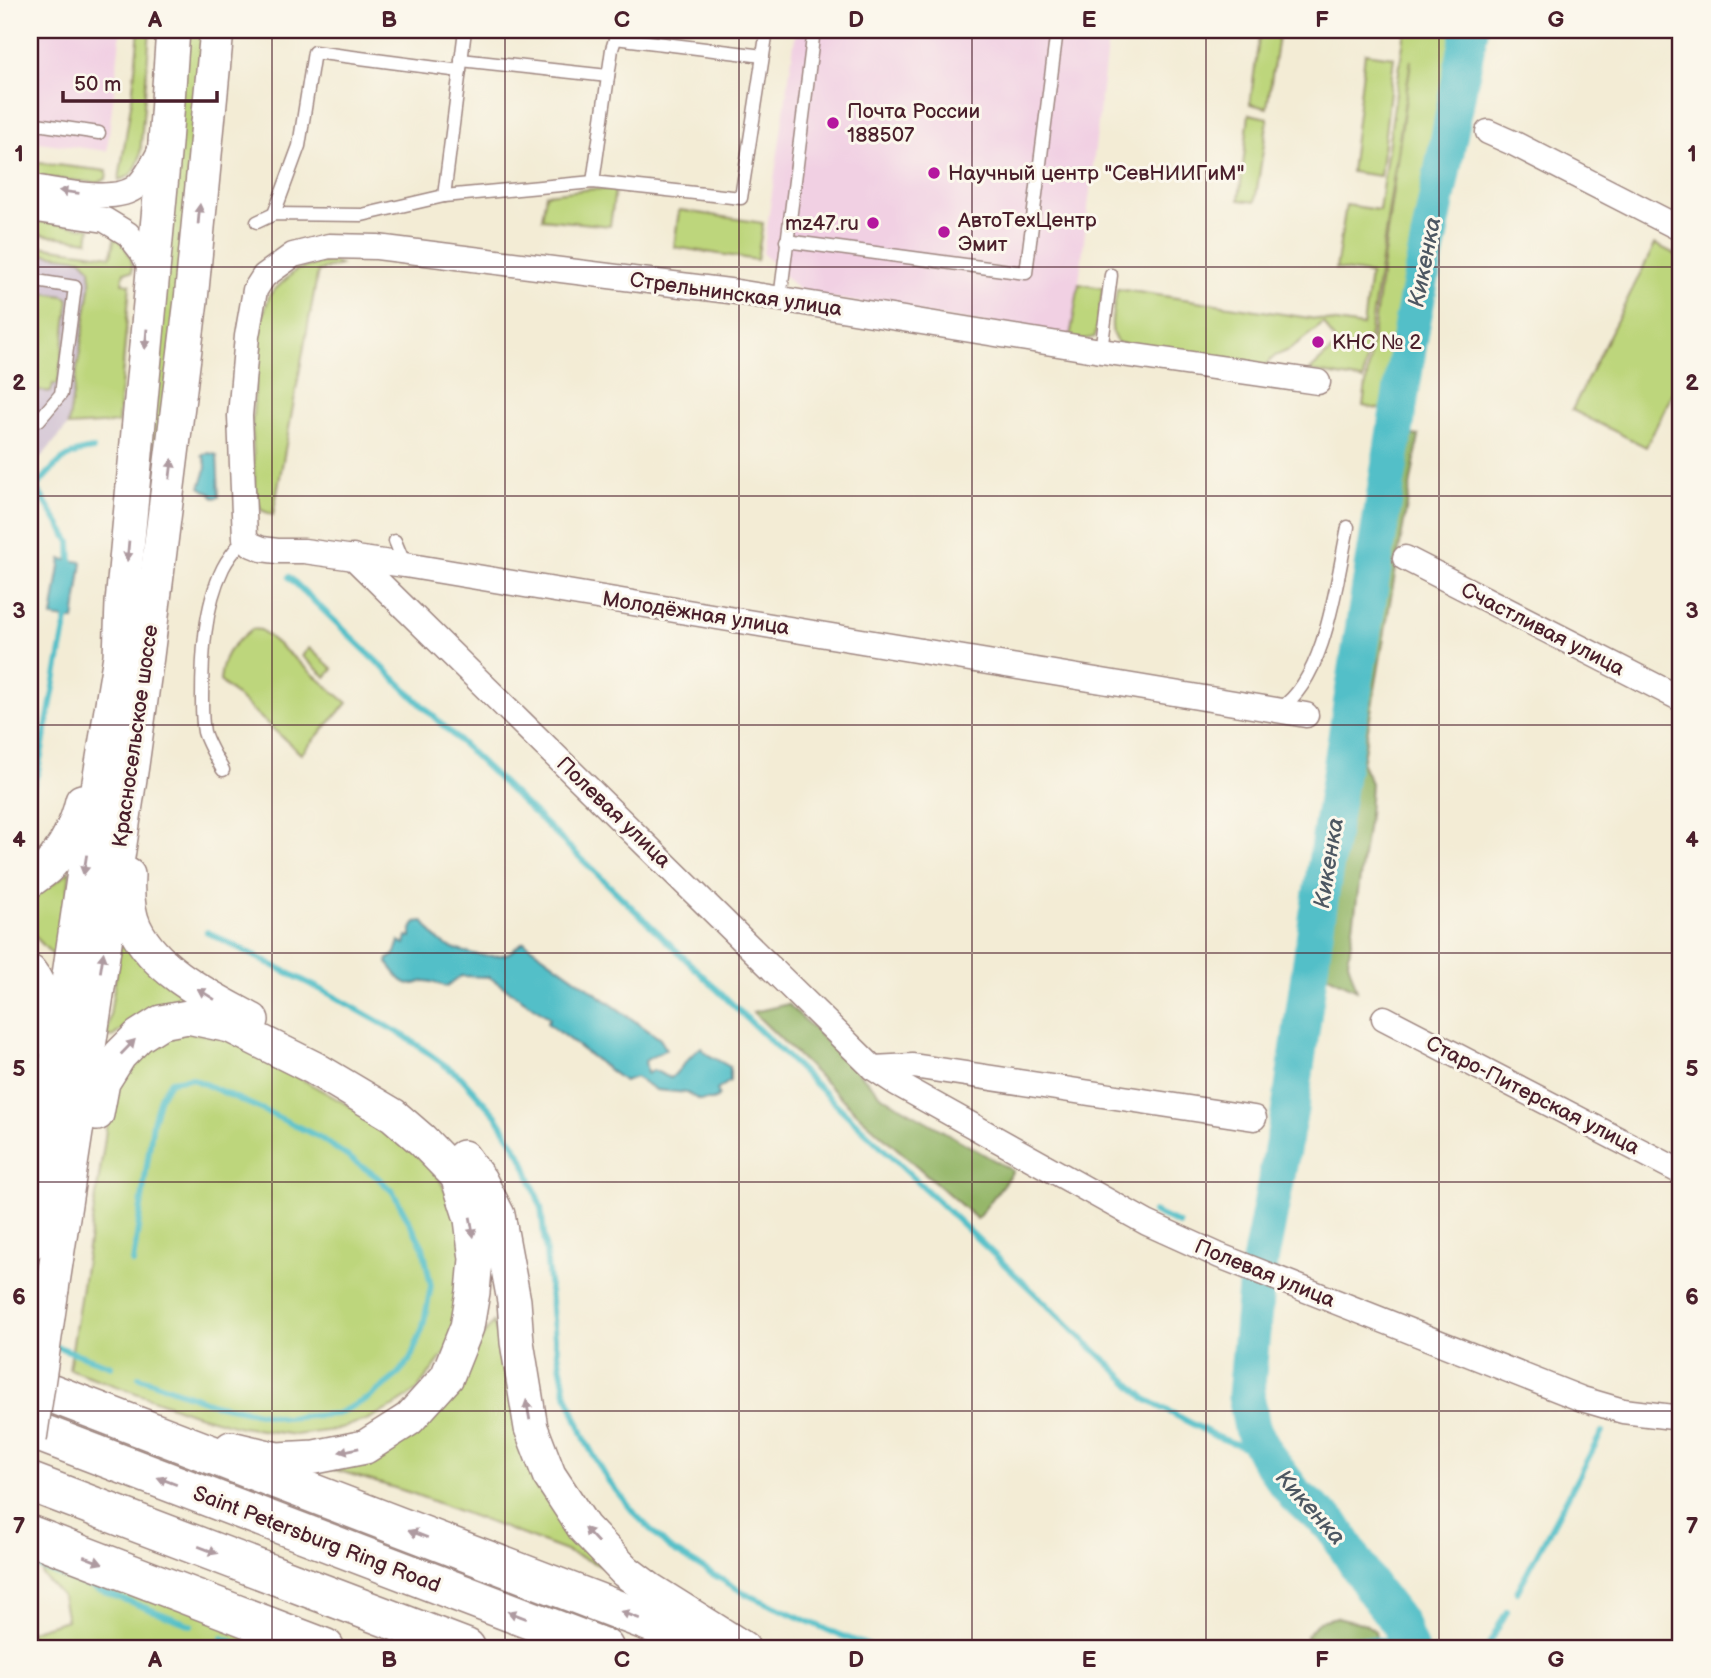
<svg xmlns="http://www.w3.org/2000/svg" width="1711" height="1678" font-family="'Balsamiq Sans',sans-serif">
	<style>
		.built { fill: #f1d0e3 }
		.industrial { fill: #cebed1 }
		.green { fill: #bdd67b; stroke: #847a53; stroke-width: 2 }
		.forest { fill: #96b76b; stroke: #706b4b; stroke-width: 2 }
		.water { fill: #52bfc8; stroke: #4e6f7a; stroke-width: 2 }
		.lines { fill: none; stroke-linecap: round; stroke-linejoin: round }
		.stream { stroke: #52bfc8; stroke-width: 6 }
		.river { stroke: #52bfc8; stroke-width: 37 }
		.service-casing { stroke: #9e8680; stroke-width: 15 }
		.minor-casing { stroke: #9e8680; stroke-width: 27 }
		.secondary-casing { stroke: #9e8680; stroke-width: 36 }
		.motorway-casing { stroke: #9e8680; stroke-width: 41 }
		.service { stroke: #fff; stroke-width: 12 }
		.minor { stroke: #fff; stroke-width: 24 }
		.secondary { stroke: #fff; stroke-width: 33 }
		.motorway { stroke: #fff; stroke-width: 38 }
		.secondary-bridge-casing { stroke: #9e8680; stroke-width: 36; stroke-linecap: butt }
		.secondary-bridge { stroke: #fff; stroke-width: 33 }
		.oneway { fill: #ae9aa0 }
		.grid { fill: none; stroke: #4a1f2b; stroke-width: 2; stroke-opacity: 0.55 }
		.poi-dot { fill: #b5179e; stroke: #fbf7ec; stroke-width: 2.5 }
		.labels { text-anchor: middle; stroke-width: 6; stroke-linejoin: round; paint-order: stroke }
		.poi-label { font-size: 21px; fill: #4a1f2b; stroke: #fbf7ec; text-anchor: start }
		.street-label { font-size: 21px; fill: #4a1f2b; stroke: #fbf7ec }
		.water-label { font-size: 23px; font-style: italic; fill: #4d5762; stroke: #fbf7ec }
		.neatline { fill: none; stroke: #4a1f2b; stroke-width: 2.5 }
		.grid-label { font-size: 23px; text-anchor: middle; font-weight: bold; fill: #4a1f2b }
	</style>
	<rect width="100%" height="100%" fill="#fbf7ec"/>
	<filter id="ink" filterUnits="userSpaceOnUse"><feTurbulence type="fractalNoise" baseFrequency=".0143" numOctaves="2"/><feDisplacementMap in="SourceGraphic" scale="14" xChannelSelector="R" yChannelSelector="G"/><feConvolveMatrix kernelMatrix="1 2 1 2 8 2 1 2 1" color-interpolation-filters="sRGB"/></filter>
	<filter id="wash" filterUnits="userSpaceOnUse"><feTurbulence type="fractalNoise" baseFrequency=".00686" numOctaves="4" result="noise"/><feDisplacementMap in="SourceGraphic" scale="28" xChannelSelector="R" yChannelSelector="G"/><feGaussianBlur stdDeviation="1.57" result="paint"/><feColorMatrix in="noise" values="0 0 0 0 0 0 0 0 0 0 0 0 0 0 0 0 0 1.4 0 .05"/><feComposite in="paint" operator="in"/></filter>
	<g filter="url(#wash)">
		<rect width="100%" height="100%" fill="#f3ecd5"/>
		<!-- built -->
		<g class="built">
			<polygon points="30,30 121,30 107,151 30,141"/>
			<polygon points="796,30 1109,30 1079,283 1070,338 802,293 763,254"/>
		</g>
		<!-- industrial -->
		<polygon class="industrial" points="30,252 81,259 90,268 91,282 70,423 38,461 30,460"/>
		<!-- green -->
		<g class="green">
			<path d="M139,30h11l-10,126c-3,13 -8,21 -21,24l13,-82z"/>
			<polygon points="185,30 204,30 168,384 135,608"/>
			<polygon points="1260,30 1279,30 1267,108 1250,104"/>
			<path d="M1405,30h58l-69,382 -31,-6 48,-346 -48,320 -54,-9 28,-26 -13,-22 -35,27 -14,6 -12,11 -145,-24c-12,-12 -3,-37 -1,-54l246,37 7,-52 -34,-5 10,-64 33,5z"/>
			<polygon points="1365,53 1394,57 1380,176 1351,172"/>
			<polygon points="1249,114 1268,118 1255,202 1239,200"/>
			<polygon points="30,162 107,171 106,179 98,183 30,176"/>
			<polygon points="592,189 615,190 610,226 542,219 546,194"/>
			<polygon points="679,210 763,223 757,260 674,247"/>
			<polygon points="30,220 90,228 88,241 30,233"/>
			<path d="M115,235c9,11 19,21 17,37h-8l-2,11 8,1 -12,139 -50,3 23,-144 -1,-14 -9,-9 -51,-7v-7l81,11z"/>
			<polygon points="1655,244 1681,257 1681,376 1646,447 1572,410"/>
			<polygon points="331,260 340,265 318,271 273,515 261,510 255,489 252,424 260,324 270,294 296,270"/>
			<polygon points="1079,284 1103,288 1095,337 1081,340 1070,338"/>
			<polygon points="30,291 64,296 69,299 58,385 53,384 51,392 36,390 35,386 30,385"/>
			<polygon points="1406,414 1401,434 1394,475 1272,1252 1268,1254 1258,1251 1257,1240 1287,1101 1302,994 1347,720 1380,501 1394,424 1399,423"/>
			<path d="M252,629l9,1 86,73 -46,51 -81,-73c3,-30 10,-33 32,-52z"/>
			<polygon points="309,648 333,669 326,677 302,656"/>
			<polygon points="70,871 61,964 30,931 30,895 53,884"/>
			<polygon points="122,936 200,997 132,1022 112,1037 107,1035"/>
			<polygon points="30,990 41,1047 30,1127"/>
			<polygon points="172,1030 228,1038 396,1132 439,1178 458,1217 465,1271 448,1349 416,1391 391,1408 366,1420 334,1430 295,1435 241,1427 194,1414 69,1369 104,1145 110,1096 133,1055"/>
			<polygon points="493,1322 518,1403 620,1574 563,1550 411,1493 327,1467 472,1358 483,1336"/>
			<polygon points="45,1550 293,1648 30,1648 30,1631 67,1620 62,1596 42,1575"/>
		</g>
		<!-- forest -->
		<g class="forest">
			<polygon points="1401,434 1419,436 1362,764 1371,783 1369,815 1348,962 1357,990 1322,973 1347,770"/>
			<polygon points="788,1004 882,1096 1013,1171 977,1219 861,1117 753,1012"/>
			<polygon points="1337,1617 1365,1624 1375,1631 1377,1648 1303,1648 1307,1635 1319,1621"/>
		</g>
		<!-- water -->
		<g class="water">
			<path d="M209,453l8,2 2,42 -5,1 -4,-6 -4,-1 -6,-4c4,-11 10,-23 2,-32z"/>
			<polygon points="61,559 82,562 74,620 52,617"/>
			<path d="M423,921c5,7 11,16 18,21 14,10 50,17 65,12 7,-2 11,-9 18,-12l136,97 6,10 -21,12 2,13 6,-4c6,2 11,6 18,8 9,-8 21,-26 30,-30l6,6 23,13v14l-13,9 2,4 -2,4 -5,2h-13l-12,-7 -31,-3 -21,-13 -11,4 -77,-58 3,-5 -61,-41 -28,-1 -13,10c-7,0 -17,-5 -23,-5 -4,0 -8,3 -12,3 -13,1 -18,-13 -26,-21l1,-4 6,-3 5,-15 6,3 2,-8 4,1v-6l5,-9z"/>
		</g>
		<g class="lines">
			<!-- stream -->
			<g class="stream">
				<polyline points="36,487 70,542 71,567"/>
				<path d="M30,490l6,-3c18,-20 28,-35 57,-38"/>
				<polyline points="30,556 37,509 35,498 36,487"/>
				<polyline points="289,577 840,1108 1147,1400 1217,1437 1266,1455"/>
				<polyline points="30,796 38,771 68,613"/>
				<polyline points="207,932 328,993 406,1037 461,1077 497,1117 523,1159 541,1207 555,1338 565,1390 586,1442 607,1479 636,1515 669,1548 746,1594 837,1634 875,1648"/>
				<polyline points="1153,1212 1179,1224"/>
				<polyline points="133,1263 153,1122 160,1097 171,1081 191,1078 261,1109 319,1137 376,1176 393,1192 423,1247 431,1286 423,1327 410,1360 395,1377 369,1398 337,1414 284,1418 214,1404 139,1377"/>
				<polyline points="55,1346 111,1366"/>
				<polyline points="30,1564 191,1625"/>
				<polyline points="1517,1592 1602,1432"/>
				<polyline points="222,1638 250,1648"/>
				<path d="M1332,1648l5,-7c23,-6 46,2 70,-1"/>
				<polyline points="1487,1648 1507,1611"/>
			</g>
			<!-- river -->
			<polyline class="river" points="1409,1648 1399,1623 1372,1588 1332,1525 1296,1496 1266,1455 1252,1428 1246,1396 1257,1277 1290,1109 1317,919 1412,324 1470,30"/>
		</g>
	</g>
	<g filter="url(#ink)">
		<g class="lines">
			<defs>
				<g id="service">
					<polyline points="615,38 763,56"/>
					<polyline points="461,60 608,76"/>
					<polyline points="30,123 99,133"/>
					<polyline points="593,182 612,49 618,30"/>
					<polyline points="444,196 593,182 741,198 767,30"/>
					<polyline points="274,214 299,146 314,52 460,71"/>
					<polyline points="257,222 274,214 362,215 444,196 465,30"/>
					<polyline points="786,241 1026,273 1057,30"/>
					<polyline points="30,280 75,287 61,394 39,420 30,419"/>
					<polyline points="780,299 814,30"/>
					<polyline points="1101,351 1111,275"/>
					<polyline points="395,541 405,565"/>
					<path d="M1279,709c47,-29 58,-131 69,-182"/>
					<path d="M223,770c-7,-12 -15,-25 -19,-38 -2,-11 -2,-22 -2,-33 0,-42 2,-92 21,-131 6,-12 14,-21 22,-30"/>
				</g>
				<g id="minor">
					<polyline points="1488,132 1515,144 1681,229"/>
					<path d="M30,187c27,3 86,18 107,-1 10,-9 17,-24 24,-37"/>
					<polyline points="30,209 105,220 128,234 142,252 152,271"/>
					<polyline points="353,557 873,1068 896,1083 1147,1223 1220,1256 1582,1399 1623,1411 1681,1418"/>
					<polyline points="1405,558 1681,699"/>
					<polyline points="1306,715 405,565 304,551 277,551 262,549 252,545 245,538 240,416 247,336 255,290 264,276 293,255 329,246 377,247 737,292 1101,351 1318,382"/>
					<polyline points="1384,1018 1681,1172"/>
					<polyline points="873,1068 913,1066 1254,1118"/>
				</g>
				<g id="secondary">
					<path d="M128,875c-1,17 0,38 7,53 21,44 77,70 117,92"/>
					<path d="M30,881c6,-5 13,-9 18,-14 16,-17 29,-43 34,-66"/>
					<path d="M30,972c16,20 15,42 17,67"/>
					<polyline points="97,1114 103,1082 120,1055 139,1036 161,1022 188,1017 230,1026 314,1068 393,1115 422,1140 457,1176 471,1219 476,1259 473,1292 467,1327 447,1377 409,1419 365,1447 315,1457 277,1459 231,1448"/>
					<polyline points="463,1157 480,1180 498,1215 514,1301 517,1342 531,1428 549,1475 584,1528 625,1571 649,1589 743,1648"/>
					<polyline points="30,1243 84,872 120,656 122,603 165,143 173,30"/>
					<polyline points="52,1289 132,765 147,656 191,300 217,30"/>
				</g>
				<g id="motorway">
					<polyline points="30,1385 717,1648"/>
					<polyline points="30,1429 604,1648"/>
					<polyline points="30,1482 466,1648"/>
					<polyline points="30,1535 325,1648"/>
				</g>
			</defs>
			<!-- service casing -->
			<use href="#service" class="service-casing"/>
			<!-- minor casing -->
			<use href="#minor" class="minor-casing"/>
			<!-- secondary casing -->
			<use href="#secondary" class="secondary-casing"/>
			<!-- motorway casing -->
			<use href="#motorway" class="motorway-casing"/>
			<!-- service -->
			<use href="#service" class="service"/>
			<!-- minor -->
			<use href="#minor" class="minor"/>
			<!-- secondary -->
			<use href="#secondary" class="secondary"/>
			<!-- motorway -->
			<use href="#motorway" class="motorway"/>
			<defs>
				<polyline id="secondary-bridge" points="30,1439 52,1289"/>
			</defs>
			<!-- secondary-bridge casing -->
			<use href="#secondary-bridge" class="secondary-bridge-casing"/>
			<!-- secondary-bridge -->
			<use href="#secondary-bridge" class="secondary-bridge"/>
		</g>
		<!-- one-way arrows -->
		<defs><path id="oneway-solid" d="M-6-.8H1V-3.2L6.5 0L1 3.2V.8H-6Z" transform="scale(1.75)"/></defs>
		<g class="oneway">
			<use href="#oneway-solid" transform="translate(69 192) rotate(-173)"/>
			<use href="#oneway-solid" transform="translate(199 214) rotate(-85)"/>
			<use href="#oneway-solid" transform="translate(146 339) rotate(95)"/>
			<use href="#oneway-solid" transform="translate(171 469) rotate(-83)"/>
			<use href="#oneway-solid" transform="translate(128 551) rotate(95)"/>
			<use href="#oneway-solid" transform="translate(85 865) rotate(99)"/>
			<use href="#oneway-solid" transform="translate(102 962) rotate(-81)"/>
			<use href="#oneway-solid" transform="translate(206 994) rotate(-148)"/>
			<use href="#oneway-solid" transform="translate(128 1047) rotate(-46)"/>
			<use href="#oneway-solid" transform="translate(472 1227) rotate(80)"/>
			<use href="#oneway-solid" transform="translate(528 1410) rotate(-100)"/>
			<use href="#oneway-solid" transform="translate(349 1450) rotate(168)"/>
			<use href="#oneway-solid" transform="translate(167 1481) rotate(-159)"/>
			<use href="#oneway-solid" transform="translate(418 1534) rotate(-159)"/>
			<use href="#oneway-solid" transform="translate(591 1535) rotate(-133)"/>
			<use href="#oneway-solid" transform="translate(208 1550) rotate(21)"/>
			<use href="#oneway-solid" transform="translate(93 1560) rotate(21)"/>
			<use href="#oneway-solid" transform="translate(517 1615) rotate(-159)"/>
			<use href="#oneway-solid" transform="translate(630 1615) rotate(-159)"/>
		</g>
	</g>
	<!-- grid -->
	<path class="grid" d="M272,30v1618M505,30v1618M739,30v1618M972,30v1618M1206,30v1618M1439,30v1618M30,267h1651M30,496h1651M30,725h1651M30,953h1651M30,1182h1651M30,1411h1651"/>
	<!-- markers -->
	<g class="poi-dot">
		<circle cx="833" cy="123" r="7"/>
		<circle cx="934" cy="173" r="7"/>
		<circle cx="873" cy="223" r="7"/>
		<circle cx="944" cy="232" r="7"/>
		<circle cx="1318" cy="342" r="7"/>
	</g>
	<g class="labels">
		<!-- poi labels -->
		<g class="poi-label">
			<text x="847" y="118">Почта России<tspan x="847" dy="24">188507</tspan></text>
			<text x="948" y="180">Научный центр "СевНИИГиМ"</text>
			<text x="958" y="227">АвтоТехЦентр<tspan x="958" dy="24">Эмит</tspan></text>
			<text x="859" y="230" text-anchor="end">mz47.ru</text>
			<text x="1332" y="349">КНС № 2</text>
		</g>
		<!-- street labels -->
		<g class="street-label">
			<text transform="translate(736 294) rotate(8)" y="7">Стрельнинская улица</text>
			<text transform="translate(696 613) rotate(9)" y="7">Молодёжная улица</text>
			<text transform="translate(1543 629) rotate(27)" y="7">Счастливая улица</text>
			<text transform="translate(135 736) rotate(-82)" y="7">Красносельское шоссе</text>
			<text transform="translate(614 812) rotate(44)" y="7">Полевая улица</text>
			<text transform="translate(1533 1095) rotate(27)" y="7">Старо-Питерская улица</text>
			<text transform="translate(1265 1273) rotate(22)" y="7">Полевая улица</text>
			<text transform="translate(317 1539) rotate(21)" y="7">Saint Petersburg Ring Road</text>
		</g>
		<!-- water labels -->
		<g class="water-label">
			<text transform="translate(1424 262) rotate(-79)" y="8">Кикенка</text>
			<text transform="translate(1328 863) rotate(-81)" y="8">Кикенка</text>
			<text transform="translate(1311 1507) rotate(48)" y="8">Кикенка</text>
		</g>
	</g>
	<!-- margin -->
	<rect width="1711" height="1678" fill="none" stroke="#fbf7ec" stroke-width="77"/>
	<!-- scale -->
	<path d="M63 91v10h154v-10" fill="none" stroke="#4a1f2b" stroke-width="3.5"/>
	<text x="74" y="91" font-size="21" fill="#4a1f2b" stroke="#fbf7ec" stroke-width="5" paint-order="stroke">50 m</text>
	<rect x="38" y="38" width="1634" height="1602" class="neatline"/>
	<g class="grid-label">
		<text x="155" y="27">A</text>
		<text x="389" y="27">B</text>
		<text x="622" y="27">C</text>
		<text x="856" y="27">D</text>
		<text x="1089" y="27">E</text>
		<text x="1322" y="27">F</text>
		<text x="1556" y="27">G</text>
		<text x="19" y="161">1</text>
		<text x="1692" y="161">1</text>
		<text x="19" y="390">2</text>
		<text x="1692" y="390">2</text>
		<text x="19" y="618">3</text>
		<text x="1692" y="618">3</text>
		<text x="19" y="847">4</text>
		<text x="1692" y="847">4</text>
		<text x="19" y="1076">5</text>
		<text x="1692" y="1076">5</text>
		<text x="19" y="1304">6</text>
		<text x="1692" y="1304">6</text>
		<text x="19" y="1533">7</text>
		<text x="1692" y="1533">7</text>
		<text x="155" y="1667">A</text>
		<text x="389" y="1667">B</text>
		<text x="622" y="1667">C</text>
		<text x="856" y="1667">D</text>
		<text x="1089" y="1667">E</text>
		<text x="1322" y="1667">F</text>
		<text x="1556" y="1667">G</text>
	</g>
</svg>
